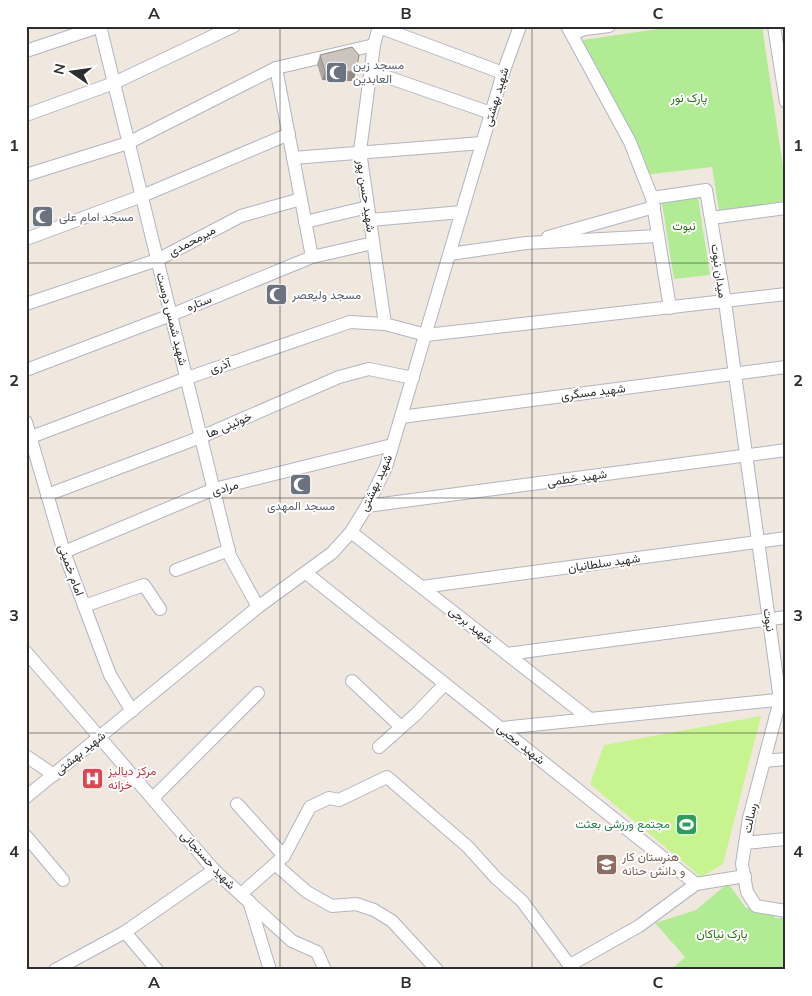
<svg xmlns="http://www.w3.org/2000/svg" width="812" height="996" font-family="Mulish,Vazirmatn,sans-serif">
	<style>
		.green { fill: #b1ec95 }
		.pitch { fill: #c8f490 }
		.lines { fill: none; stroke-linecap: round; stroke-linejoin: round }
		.minor-casing { stroke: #b2b4c2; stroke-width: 14 }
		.minor { stroke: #fff; stroke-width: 12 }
		.wall { fill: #afa9a3 }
		.shaded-wall { fill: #8e8a84 }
		.building { fill: #cbc5bd; stroke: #8e8a84 }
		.grid { fill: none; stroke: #2d2d2d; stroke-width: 1; stroke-opacity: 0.55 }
		.labels { text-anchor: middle; stroke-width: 4; stroke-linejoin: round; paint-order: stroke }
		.worship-label { font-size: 12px; fill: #5b616d; stroke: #fff; text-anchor: start }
		.street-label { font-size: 12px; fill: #2d2d2d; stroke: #fff }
		.park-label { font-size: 12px; fill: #267413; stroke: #fff }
		.health-label { font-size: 12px; fill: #be3a42; stroke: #fff; text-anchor: start }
		.leisure-label { font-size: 12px; fill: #27864d; stroke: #fff; text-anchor: end }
		.education-label { font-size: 12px; fill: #785e54; stroke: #fff; text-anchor: start }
		.neatline { fill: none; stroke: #2d2d2d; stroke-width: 2 }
		.grid-label { font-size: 16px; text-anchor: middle; font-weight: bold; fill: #2d2d2d }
	</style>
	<rect width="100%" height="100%" fill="#f0e8de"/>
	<!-- green -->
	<g class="green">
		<polygon points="679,26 762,26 786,187 786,201 719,211 712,167 644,175 582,40"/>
		<polygon points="698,197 710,275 674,279 662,203"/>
		<polygon points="728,883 746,908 769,909 775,918 786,918 786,970 671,970 685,957 655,923 696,910"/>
	</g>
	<!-- pitch -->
	<polygon class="pitch" points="761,716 723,864 701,877 590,784 604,745"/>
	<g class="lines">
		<defs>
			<g id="minor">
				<polyline points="100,26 230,556 258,607"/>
				<polyline points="379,26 374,45 360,151 385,324 426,335 786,294"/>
				<polyline points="567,26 630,142 652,198 670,308"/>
				<polyline points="774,26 786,102"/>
				<polyline points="379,27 503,73"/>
				<polyline points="572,34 585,29 609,26"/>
				<polyline points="26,51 101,26"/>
				<polyline points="370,71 491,113"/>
				<polyline points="26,115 114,83 234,26"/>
				<polyline points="293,158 482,143"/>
				<polyline points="26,175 128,143 276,68"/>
				<polyline points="652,198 706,190 725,302 780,700 749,818 742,864 747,892 756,906 786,911"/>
				<polyline points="711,218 786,208"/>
				<polyline points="370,220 462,212"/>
				<polyline points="305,222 368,207"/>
				<polyline points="548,237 654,207"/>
				<polyline points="26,239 142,196 289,134"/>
				<polyline points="450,254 526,243 658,236"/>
				<polyline points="312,257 276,68 374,45"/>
				<polyline points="26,304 157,260 241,216 301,199"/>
				<polyline points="26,370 171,315 312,257 373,243"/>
				<polyline points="401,417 786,367"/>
				<polyline points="26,422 64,552 110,675 132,711"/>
				<polyline points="31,437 187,378 350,322 385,324"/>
				<polyline points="47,495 201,437 339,377 369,369 413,378"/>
				<polyline points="367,506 786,450"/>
				<polyline points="351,532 590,719"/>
				<polyline points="64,552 214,489 392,445"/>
				<polyline points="176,570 229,550"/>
				<polyline points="306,573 696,884 745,876"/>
				<polyline points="422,587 786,538"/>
				<polyline points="84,606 144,585 160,609"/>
				<polyline points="26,652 214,870 292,941 317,952 325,970"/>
				<polyline points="507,654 786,617"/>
				<polyline points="352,681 401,727"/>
				<polyline points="502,728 786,699"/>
				<polyline points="379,747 415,715 445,684"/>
				<polyline points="26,756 54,775"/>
				<polyline points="764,761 786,759"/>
				<polyline points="26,797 258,607 332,553 351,532 367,506 386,467 503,73 520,26"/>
				<polyline points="153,798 258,693"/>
				<polyline points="237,804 284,856"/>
				<polyline points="26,836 63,880"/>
				<polyline points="745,843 786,839"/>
				<polyline points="275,864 307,892 332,906 356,904 374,910 392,921 437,970"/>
				<polyline points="241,894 284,856 310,807 329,798 339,800 387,777 468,847 496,878 522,901 573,970"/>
				<polyline points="249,901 270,970"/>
				<polyline points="125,932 157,970"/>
				<polyline points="570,965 639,926 696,884"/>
				<polyline points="55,970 125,932 214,870"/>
			</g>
		</defs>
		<!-- minor casing -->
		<use href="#minor" class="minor-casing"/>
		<!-- minor -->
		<use href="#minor" class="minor"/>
	</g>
	<!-- wall -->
	<polygon class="wall" points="320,55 356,72 353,81 322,80 317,64"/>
	<!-- shaded-wall -->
	<polygon class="shaded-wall" points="325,71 356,72 353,81 322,80"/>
	<!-- building -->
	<polygon class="building" points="352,47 359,55 356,72 325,71 320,55"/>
	<!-- grid -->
	<path class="grid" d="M280,26v944M532,26v944M26,263h760M26,498h760M26,733h760"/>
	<!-- icons -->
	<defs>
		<symbol id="mosque-square" viewBox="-11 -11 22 22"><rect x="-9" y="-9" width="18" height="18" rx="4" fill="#6b7280" stroke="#fff"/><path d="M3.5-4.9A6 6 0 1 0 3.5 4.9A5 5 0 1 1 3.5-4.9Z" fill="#fff"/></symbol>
		<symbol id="hospital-square" viewBox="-11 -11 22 22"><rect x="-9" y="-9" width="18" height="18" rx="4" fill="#e0444e" stroke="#fff"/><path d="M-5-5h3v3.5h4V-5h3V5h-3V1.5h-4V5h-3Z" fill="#fff"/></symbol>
		<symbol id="stadium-square" viewBox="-11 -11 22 22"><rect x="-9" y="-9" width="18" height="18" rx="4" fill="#2e9e5b" stroke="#fff"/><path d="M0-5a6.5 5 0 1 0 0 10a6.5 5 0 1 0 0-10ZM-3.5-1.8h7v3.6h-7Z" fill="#fff"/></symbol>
		<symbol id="school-square" viewBox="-11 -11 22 22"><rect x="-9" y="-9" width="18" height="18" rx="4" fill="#8d6e63" stroke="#fff"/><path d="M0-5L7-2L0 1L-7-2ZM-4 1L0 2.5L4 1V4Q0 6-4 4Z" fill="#fff"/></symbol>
	</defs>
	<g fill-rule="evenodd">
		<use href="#mosque-square" x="324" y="60" width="25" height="25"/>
		<use href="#mosque-square" x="30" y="204" width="25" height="25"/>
		<use href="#mosque-square" x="264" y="282" width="25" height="25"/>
		<use href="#mosque-square" x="288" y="472" width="25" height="25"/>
		<use href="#hospital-square" x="80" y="766" width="25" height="25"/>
		<use href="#stadium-square" x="674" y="812" width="25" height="25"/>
		<use href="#school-square" x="594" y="852" width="25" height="25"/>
	</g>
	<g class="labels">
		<!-- worship labels -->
		<g class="worship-label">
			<text x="353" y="69">مسجد زین<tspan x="353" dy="14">العابدین</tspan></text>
			<text x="59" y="221">مسجد امام علی</text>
			<text x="292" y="299">مسجد ولیعصر</text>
			<text x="301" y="510" text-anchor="middle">مسجد المهدی</text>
		</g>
		<!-- street labels -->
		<g class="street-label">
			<text transform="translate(496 97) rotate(-73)" y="4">شهید بهشتی</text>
			<text transform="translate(366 196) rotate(82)" y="4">شهید حسن پور</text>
			<text transform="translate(192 241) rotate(-28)" y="4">میرمحمدی</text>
			<text transform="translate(719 271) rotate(82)" y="4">میدان نبوت</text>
			<text transform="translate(199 303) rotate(-22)" y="4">ستاره</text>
			<text transform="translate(172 319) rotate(76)" y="4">شهید شمس دوست</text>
			<text transform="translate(220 366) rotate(-19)" y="4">آذری</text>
			<text transform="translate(593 392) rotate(-7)" y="4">شهید مسگری</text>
			<text transform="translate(229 425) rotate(-23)" y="4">خوئینی ها</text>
			<text transform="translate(577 478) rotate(-8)" y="4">شهید خطمی</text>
			<text transform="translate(376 483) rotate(-65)" y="4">شهید بهشتی</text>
			<text transform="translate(225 488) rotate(-16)" y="4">مرادی</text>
			<text transform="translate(604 563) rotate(-8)" y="4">شهید سلطانیان</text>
			<text transform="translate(71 570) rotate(70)" y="4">امام خمینی</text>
			<text transform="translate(769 620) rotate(82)" y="4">نبوت</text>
			<text transform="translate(471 625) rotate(38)" y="4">شهید برجی</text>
			<text transform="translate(521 744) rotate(39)" y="4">شهید محبی</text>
			<text transform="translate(80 753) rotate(-39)" y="4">شهید بهشتی</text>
			<text transform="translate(750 818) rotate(-78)" y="4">رسالت</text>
			<text transform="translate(208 860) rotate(47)" y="4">شهید حسنجانی</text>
		</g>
		<!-- park labels -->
		<g class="park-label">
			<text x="689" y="102">پارک نور</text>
			<text x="684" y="230">نبوت</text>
			<text x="722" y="938">پارک نیاکان</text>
		</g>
		<!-- health labels -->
		<g class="health-label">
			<text x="108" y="775">مرکز دیالیز<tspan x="108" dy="14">خزانه</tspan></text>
		</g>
		<!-- leisure labels -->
		<g class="leisure-label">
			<text x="670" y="828">مجتمع ورزشی بعثت</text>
		</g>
		<!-- education labels -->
		<g class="education-label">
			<text x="622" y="861">هنرستان کار<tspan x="622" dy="14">و دانش حنانه</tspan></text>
		</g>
	</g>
	<!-- border -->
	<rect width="812" height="996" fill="none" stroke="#ffffff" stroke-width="55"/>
	<!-- north arrow -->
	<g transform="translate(72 72) rotate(283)" stroke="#ffffff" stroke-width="4" paint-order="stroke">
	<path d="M0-4L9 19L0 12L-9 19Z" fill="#2d2d2d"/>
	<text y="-8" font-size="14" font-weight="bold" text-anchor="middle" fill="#2d2d2d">N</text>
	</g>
	<rect x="28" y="28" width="756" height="940" class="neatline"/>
	<g class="grid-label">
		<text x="154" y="19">A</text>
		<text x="406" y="19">B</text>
		<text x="658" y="19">C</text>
		<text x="14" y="151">1</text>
		<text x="798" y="151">1</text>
		<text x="14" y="386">2</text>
		<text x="798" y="386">2</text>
		<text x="14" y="621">3</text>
		<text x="798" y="621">3</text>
		<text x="14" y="857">4</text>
		<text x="798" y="857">4</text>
		<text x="154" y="988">A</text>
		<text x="406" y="988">B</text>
		<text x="658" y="988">C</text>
	</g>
</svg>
